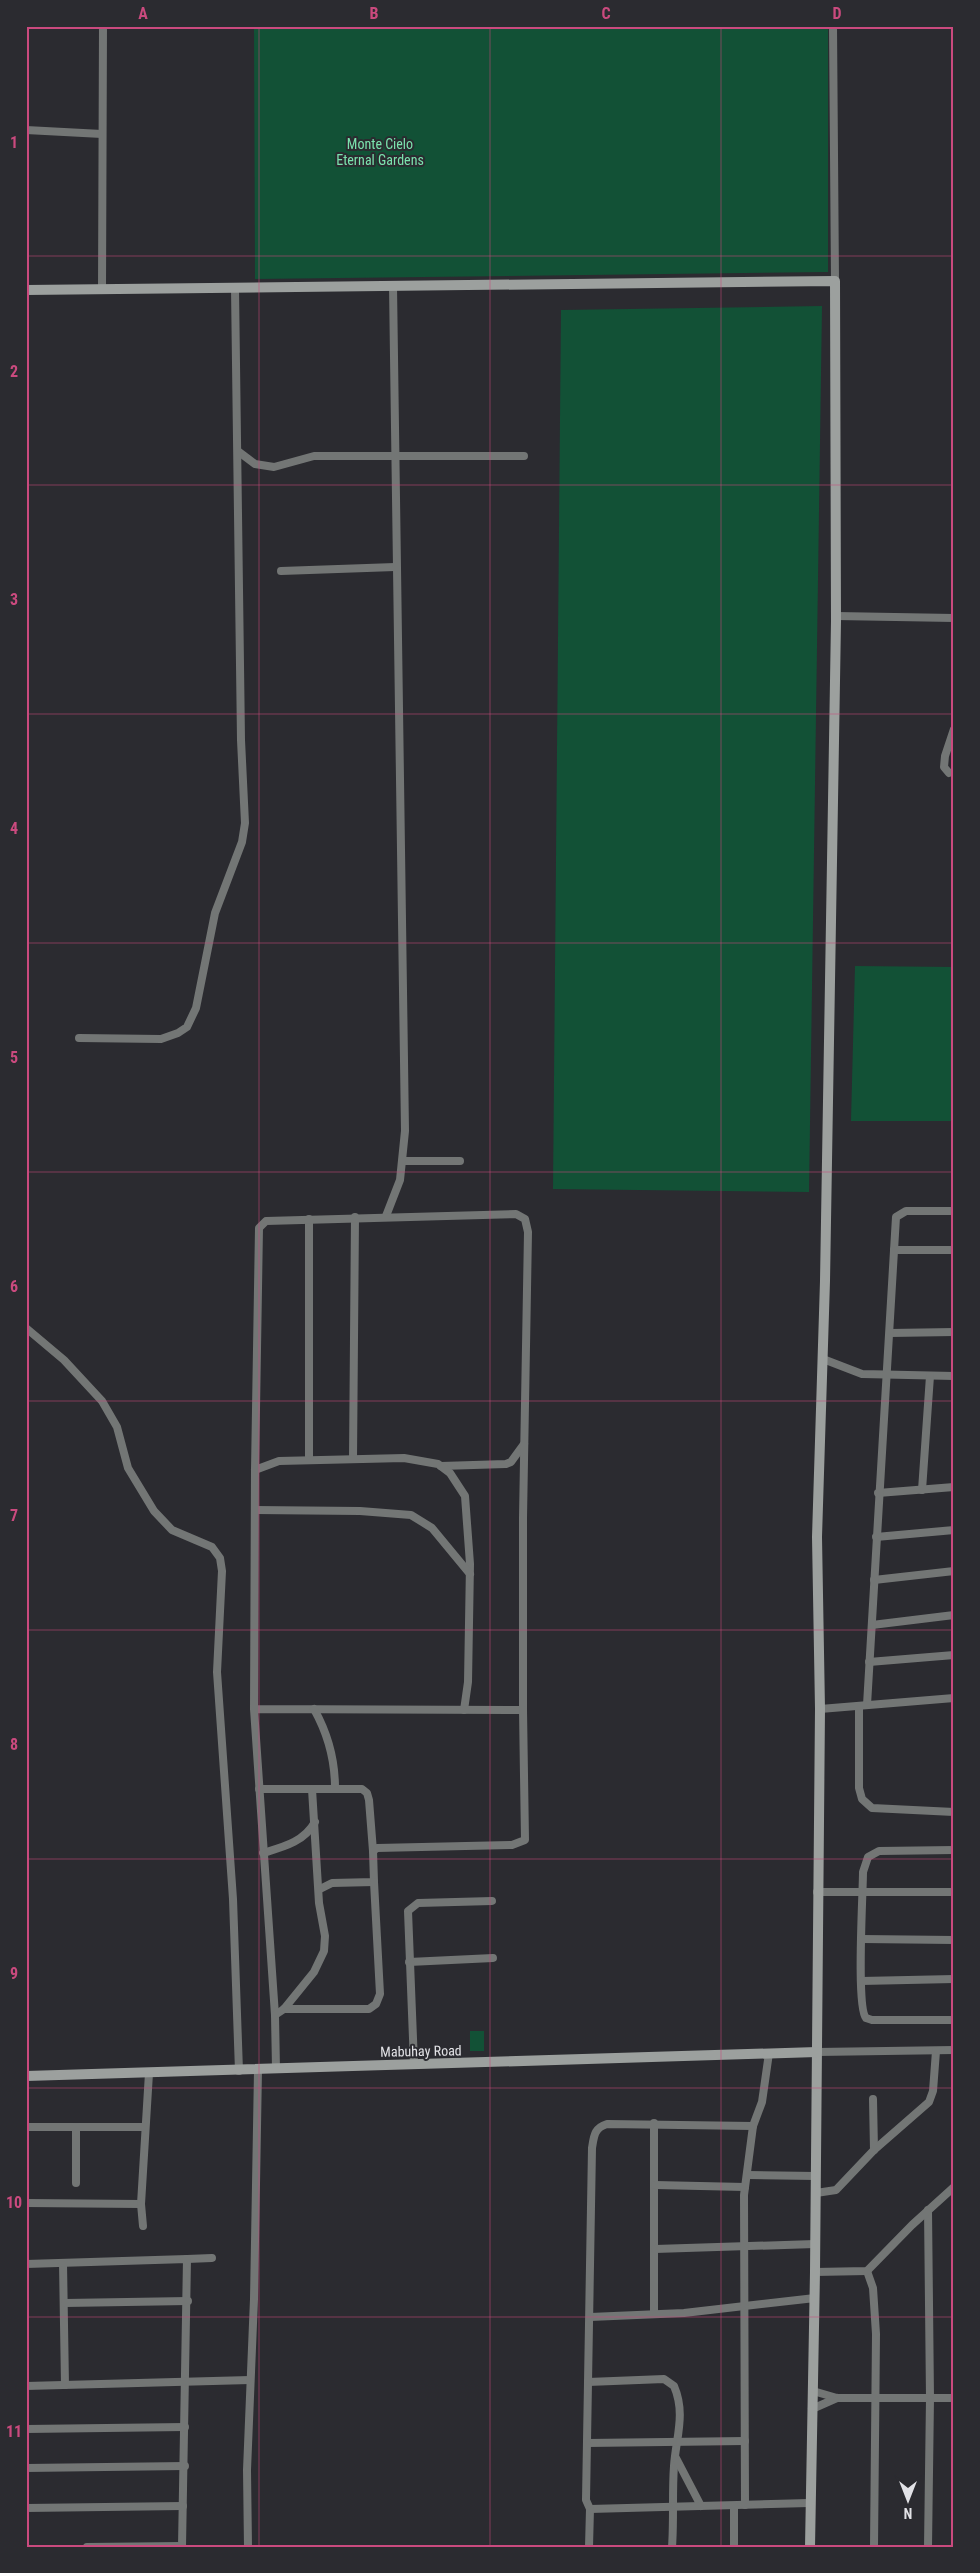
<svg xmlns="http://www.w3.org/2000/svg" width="980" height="2573" font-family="'Roboto Condensed',sans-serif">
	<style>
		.green { fill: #125136 }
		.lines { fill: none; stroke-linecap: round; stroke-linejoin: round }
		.street { stroke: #737675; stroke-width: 8 }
		.secondary { stroke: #9ca09e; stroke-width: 10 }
		.grid { fill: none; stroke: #ca4a7e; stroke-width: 1; stroke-opacity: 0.55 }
		.labels { text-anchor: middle; stroke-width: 4; stroke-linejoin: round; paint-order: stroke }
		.park-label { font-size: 14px; fill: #7be3ae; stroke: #2b2b30 }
		.street-label { font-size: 14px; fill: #e2e2e6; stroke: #2b2b30 }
		.neatline { fill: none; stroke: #ca4a7e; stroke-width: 2 }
		.grid-label { font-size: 16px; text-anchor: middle; font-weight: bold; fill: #ca4a7e }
	</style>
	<rect width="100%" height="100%" fill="#2b2b30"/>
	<!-- green -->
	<g class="green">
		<polygon points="254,26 828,26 828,272 255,279"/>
		<polygon points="822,306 809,1192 553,1189 561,310"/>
		<polygon points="855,966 954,967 954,1121 851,1121"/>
		<rect x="470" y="2031" width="14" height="20"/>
	</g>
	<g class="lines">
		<!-- street -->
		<g class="street">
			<polyline points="833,26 835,281"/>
			<polyline points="26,130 102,134"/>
			<polyline points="102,290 103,26"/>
			<polyline points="239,452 255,464 274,467 314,456 524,456"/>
			<polyline points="281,571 395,567"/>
			<polyline points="836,616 954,618"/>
			<polyline points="949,773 944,767 945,756 954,729"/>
			<polyline points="79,1038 161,1039 178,1033 187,1027 196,1008 215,913 242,842 245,823 241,740 235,288"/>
			<polyline points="404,1161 460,1161"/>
			<polyline points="386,1216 400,1180 405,1131 393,286"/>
			<polyline points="894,1250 954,1250"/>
			<polyline points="26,1328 64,1360 102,1401 117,1427 128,1468 154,1511 172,1530 212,1547 220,1558 222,1571 217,1672 233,1899 239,2071"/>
			<polyline points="890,1333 954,1332"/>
			<polyline points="823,1359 862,1374 954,1376"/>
			<polyline points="309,1459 309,1219"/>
			<polyline points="353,1459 355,1217"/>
			<polyline points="441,1466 506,1464 511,1462 524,1444"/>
			<polyline points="255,1470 279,1461 404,1458 438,1464 450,1473 465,1496 470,1564 468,1682 464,1710"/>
			<polyline points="922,1490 930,1376"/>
			<polyline points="878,1493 954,1487"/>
			<polyline points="255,1510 360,1511 411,1515 432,1528 470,1574"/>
			<polyline points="876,1537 954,1530"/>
			<polyline points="874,1580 954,1571"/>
			<polyline points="872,1625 954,1615"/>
			<polyline points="869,1662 954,1655"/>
			<polyline points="867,1705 896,1217 906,1211 954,1211"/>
			<polyline points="859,1706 859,1788 862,1799 872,1808 954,1812"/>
			<polyline points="254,1709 523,1710 523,1518 528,1232 525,1219 516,1214 266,1221 259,1228 255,1470 254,1709 275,2015"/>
			<path d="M314,1709c14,25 21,50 21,79"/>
			<polyline points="820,1709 954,1698"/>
			<polyline points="259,1789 362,1789 367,1793 369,1800 373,1851"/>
			<path d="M954,1850l-75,1 -11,6 -5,15c0,21 -7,135 3,146l6,2h82"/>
			<path d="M263,1853c20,-6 41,-11 52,-31"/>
			<polyline points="320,1889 332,1883 374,1882 373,1851 377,1848 512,1845 525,1840 523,1710"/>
			<polyline points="817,1892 954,1892"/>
			<polyline points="862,1939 954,1940"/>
			<polyline points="409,1962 493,1958"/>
			<polyline points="861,1981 954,1979"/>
			<polyline points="284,2009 369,2009 376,2004 380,1994 374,1882"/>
			<polyline points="817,2052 954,2050"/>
			<polyline points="414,2064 408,1911 418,1903 492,1901"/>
			<polyline points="276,2069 275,2015 284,2009 314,1972 324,1951 325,1936 319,1903 312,1789"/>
			<polyline points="873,2099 874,2150"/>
			<polyline points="654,2123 654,2314"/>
			<polyline points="26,2127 145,2127"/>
			<polyline points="748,2175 816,2176"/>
			<polyline points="76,2183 76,2127"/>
			<polyline points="655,2185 745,2187"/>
			<polyline points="816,2193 836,2190 874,2150 929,2102 933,2091 936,2051"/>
			<polyline points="26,2203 141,2204"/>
			<polyline points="928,2210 930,2398 928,2547"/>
			<polyline points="143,2226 141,2204 149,2073"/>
			<polyline points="655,2249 815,2244"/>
			<polyline points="187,2259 212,2258"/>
			<polyline points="63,2263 65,2385"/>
			<polyline points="26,2264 187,2259 182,2547"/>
			<polyline points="867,2271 873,2288 876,2334 874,2547"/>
			<polyline points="815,2272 867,2271 912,2225 954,2187"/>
			<polyline points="65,2303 188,2301"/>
			<polyline points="590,2317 684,2313 815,2298"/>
			<path d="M588,2382l76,-3 10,7c12,28 2,51 0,80 -2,26 0,54 -2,81"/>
			<polyline points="26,2386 250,2380"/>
			<polyline points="813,2391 837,2398 954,2398"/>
			<polyline points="812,2409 837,2398"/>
			<polyline points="26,2429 185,2427"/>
			<polyline points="587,2443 745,2441"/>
			<polyline points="676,2458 701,2506"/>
			<polyline points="26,2468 185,2466"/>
			<polyline points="745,2505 744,2195 753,2126 762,2102 769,2053"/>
			<polyline points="734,2506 734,2547"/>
			<polyline points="26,2508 183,2506"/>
			<polyline points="590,2509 809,2503"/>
			<polyline points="87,2547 182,2546"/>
			<polyline points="248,2547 247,2470 254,2299 258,2070"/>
			<path d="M589,2547l1,-38 -4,-9 6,-352c2,-12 2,-20 15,-24l146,2"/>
		</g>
		<!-- secondary -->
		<g class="secondary">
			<polyline points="26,290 835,281 836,621 825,1281 817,1537 820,1709 815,2272 810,2547"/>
			<polyline points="26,2076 817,2052"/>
		</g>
	</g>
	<!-- grid -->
	<path class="grid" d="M259,26v2521M490,26v2521M721,26v2521M26,256h928M26,485h928M26,714h928M26,943h928M26,1172h928M26,1401h928M26,1630h928M26,1859h928M26,2088h928M26,2317h928"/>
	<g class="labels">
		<!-- park labels -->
		<g class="park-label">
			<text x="380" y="149">Monte Cielo<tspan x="380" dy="16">Eternal Gardens</tspan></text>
		</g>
		<!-- street labels -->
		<g class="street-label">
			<text transform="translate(421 2051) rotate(-1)" y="5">Mabuhay Road</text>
		</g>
	</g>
	<!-- border -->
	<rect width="980" height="2573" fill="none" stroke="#2b2b30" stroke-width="55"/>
	<!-- north arrow -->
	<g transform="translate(908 2500) rotate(180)" stroke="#2b2b30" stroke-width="4" paint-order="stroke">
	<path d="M0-4L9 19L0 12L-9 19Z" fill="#e2e2e6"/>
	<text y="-8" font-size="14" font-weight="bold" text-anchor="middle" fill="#e2e2e6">N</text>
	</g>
	<rect x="28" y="28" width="924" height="2518" class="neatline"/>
	<g class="grid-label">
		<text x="143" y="19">A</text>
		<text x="374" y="19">B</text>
		<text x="606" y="19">C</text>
		<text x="837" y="19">D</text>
		<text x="14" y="148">1</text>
		<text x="14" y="377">2</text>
		<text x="14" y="605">3</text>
		<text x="14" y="834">4</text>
		<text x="14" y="1063">5</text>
		<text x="14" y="1292">6</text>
		<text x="14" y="1521">7</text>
		<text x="14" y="1750">8</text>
		<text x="14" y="1979">9</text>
		<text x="14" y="2208">10</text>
		<text x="14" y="2437">11</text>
	</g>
</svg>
